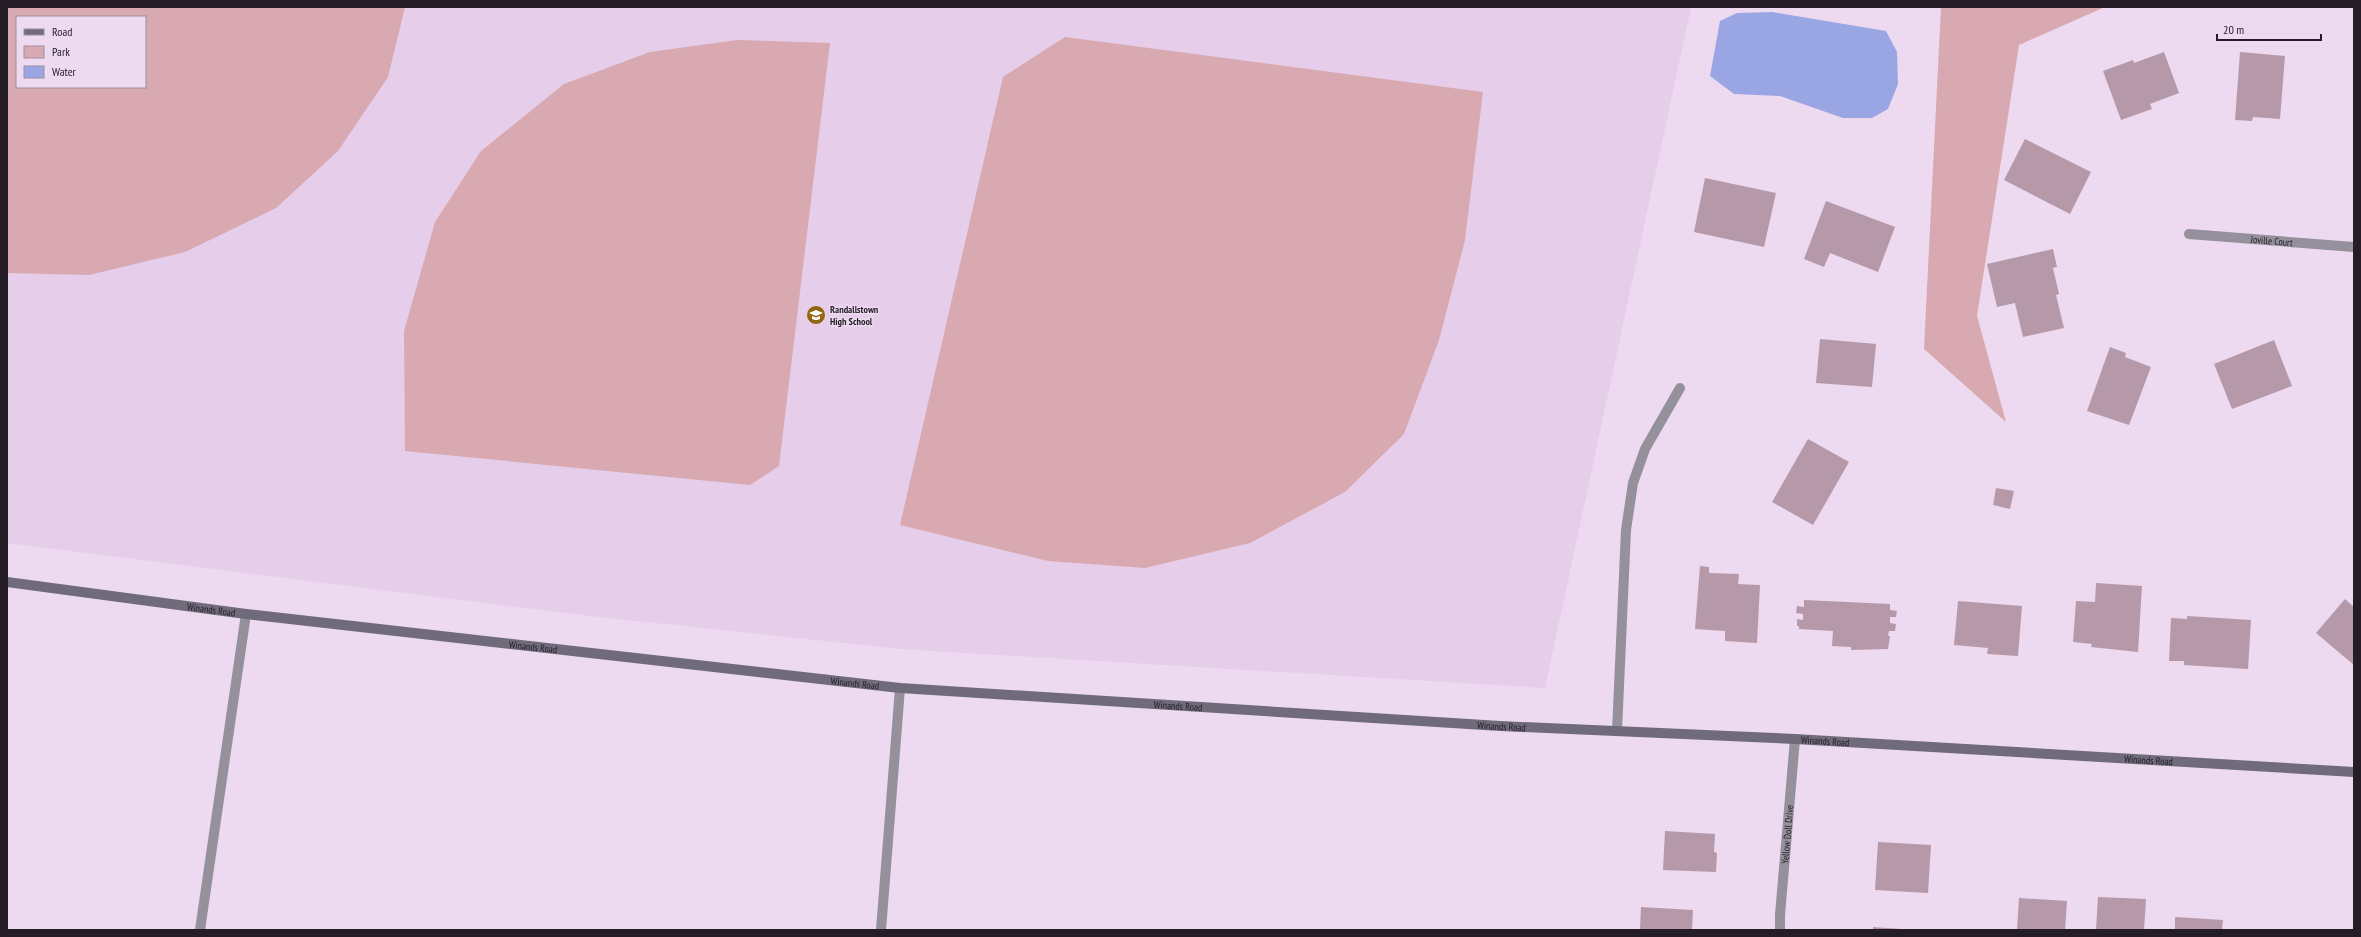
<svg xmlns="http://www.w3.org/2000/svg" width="2361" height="937" font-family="'PT Sans Narrow',sans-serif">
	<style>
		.built { fill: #e6cdea; fill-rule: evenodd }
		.green { fill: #d8a9b0; fill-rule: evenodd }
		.water { fill: #9aa6e3 }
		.building { fill: #b599a8 }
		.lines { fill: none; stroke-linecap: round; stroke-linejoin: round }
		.lane { stroke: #94919c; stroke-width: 10 }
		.street { stroke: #94919c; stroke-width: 10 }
		.secondary { stroke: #6f6b7b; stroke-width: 10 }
		.labels { text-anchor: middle; stroke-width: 3; stroke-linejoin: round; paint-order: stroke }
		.street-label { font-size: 10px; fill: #241d26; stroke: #edd9f0 }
		.poi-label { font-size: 10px; font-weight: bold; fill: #241d26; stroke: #edd9f0; text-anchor: start }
	</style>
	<rect width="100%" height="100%" fill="#edd9f0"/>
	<!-- built -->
	<path class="built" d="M7,7h1684l-146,681 -645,-39 -301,-32 -592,-74zM17,17h128v70h-128z"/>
	<!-- green -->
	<g class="green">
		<path d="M7,7h398l-17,70 -50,74 -62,57 -91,44 -96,23 -82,-2zM17,17h128v70h-128z"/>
		<polygon points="1941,7 2105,7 2019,45 1977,316 2006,422 1924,349"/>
		<polygon points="1065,37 1483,92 1465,240 1439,340 1404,434 1345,492 1250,543 1145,568 1048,561 900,525 1003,77"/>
		<polygon points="737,40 830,43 779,466 750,485 405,451 404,331 435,222 481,151 564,84 650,52"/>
	</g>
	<!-- water -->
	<polygon class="water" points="1772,12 1886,31 1897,52 1898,84 1888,109 1872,118 1843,118 1780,96 1734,94 1710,76 1720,21 1737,13"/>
	<!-- building -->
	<g class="building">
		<polygon points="2164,52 2179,93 2150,104 2152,109 2121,120 2103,71 2133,60 2134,63"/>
		<polygon points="2240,52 2285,56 2280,119 2253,117 2252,121 2235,120"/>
		<polygon points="2025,139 2091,172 2070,214 2004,180"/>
		<polygon points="1705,178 1776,193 1764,247 1694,232"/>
		<polygon points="1826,201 1895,227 1878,272 1830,253 1824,267 1804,259"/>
		<polygon points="2053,249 2057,267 2053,268 2059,294 2056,295 2064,328 2023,337 2015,303 1997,307 1987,264"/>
		<polygon points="1820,339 1876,344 1872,387 1816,383"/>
		<polygon points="2274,340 2292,386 2232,409 2214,364"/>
		<polygon points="2110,347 2126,353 2125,357 2151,367 2129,425 2087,411"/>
		<polygon points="1808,439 1849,462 1813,525 1772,502"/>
		<polygon points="1996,488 2014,491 2010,509 1993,505"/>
		<polygon points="1700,566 1709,567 1709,573 1739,574 1738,584 1760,585 1757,643 1725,641 1725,631 1695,629"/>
		<polygon points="2096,583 2142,586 2138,652 2091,647 2092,644 2073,642 2076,601 2095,602"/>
		<polygon points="2345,599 2354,607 2354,665 2316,633"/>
		<polygon points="1804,600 1890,604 1890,610 1897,611 1896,617 1890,617 1890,623 1896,624 1895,631 1889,631 1888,636 1890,636 1888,649 1851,650 1851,647 1832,646 1833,631 1799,629 1799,626 1797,626 1797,619 1803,620 1803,614 1796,613 1797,606 1804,607"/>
		<polygon points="1958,601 2022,606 2018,656 1987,654 1988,648 1954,645"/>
		<polygon points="2187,616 2251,620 2248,669 2184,665 2184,661 2169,661 2171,618 2187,619"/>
		<polygon points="1665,831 1715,834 1714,852 1717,853 1716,872 1663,870"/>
		<polygon points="1878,842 1931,845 1928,893 1875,890"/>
		<polygon points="2098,897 2146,899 2144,930 2096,930"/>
		<polygon points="2019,898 2067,901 2065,930 2017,930"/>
		<polygon points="1641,907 1693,910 1692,930 1640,930"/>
		<polygon points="2175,917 2223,920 2222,930 2175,930"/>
		<polygon points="1873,927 1901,929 1901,930 1873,930"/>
	</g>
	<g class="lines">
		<!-- lane -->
		<g class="lane">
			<polyline points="200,930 246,614"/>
			<polyline points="881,930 900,688"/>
		</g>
		<!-- street -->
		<g class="street">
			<path id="s1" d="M2189,234l165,13"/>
			<polyline points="1617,731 1626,530 1633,483 1645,449 1680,388"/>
			<path id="s2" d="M1780,930v-15l15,-176"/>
		</g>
		<!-- secondary -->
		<path class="secondary" id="s3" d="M7,582l239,32 654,74 600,38 295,13 559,33"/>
	</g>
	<!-- icons -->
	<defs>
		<symbol id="school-disc" viewBox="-11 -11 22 22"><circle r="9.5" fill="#926510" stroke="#edd9f0"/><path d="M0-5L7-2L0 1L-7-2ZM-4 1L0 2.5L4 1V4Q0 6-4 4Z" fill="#fff"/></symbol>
	</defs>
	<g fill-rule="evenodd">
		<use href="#school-disc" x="805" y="304" width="22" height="22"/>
	</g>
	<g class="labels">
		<!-- street labels -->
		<g class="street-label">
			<text dy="4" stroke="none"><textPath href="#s1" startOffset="83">Joville Court</textPath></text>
			<text dy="4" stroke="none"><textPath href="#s3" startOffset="206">Winands Road</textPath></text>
			<text dy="4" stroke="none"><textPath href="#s3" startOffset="530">Winands Road</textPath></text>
			<text dy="4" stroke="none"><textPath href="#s3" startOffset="854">Winands Road</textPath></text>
			<text dy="4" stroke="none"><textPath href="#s3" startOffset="1178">Winands Road</textPath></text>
			<text dy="4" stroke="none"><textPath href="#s3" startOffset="1502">Winands Road</textPath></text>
			<text dy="4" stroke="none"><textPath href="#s3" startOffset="1826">Winands Road</textPath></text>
			<text dy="4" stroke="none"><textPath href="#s3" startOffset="2150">Winands Road</textPath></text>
			<text dy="4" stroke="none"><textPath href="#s2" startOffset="96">Yellow Doll Drive</textPath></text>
		</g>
		<!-- poi labels -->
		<g class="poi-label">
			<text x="830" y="313">Randallstown<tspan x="830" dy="12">High School</tspan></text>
		</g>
	</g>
	<!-- border -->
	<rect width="2361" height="937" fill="none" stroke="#241d26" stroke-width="16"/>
	<!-- legend -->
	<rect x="16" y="16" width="130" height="72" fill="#edd9f0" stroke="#9d8e9f"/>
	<rect x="24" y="29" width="20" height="6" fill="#6f6b7b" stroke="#9d8e9f"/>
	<text x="52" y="36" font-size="12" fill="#241d26">Road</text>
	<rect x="24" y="46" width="20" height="12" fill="#d8a9b0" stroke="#9d8e9f"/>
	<text x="52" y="56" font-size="12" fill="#241d26">Park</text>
	<rect x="24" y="66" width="20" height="12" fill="#9aa6e3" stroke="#9d8e9f"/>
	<text x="52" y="76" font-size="12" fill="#241d26">Water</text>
	<!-- scale -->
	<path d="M2217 34v6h104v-6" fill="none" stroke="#241d26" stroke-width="2"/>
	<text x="2223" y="34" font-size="12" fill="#241d26" stroke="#edd9f0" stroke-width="3" paint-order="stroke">20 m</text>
</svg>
